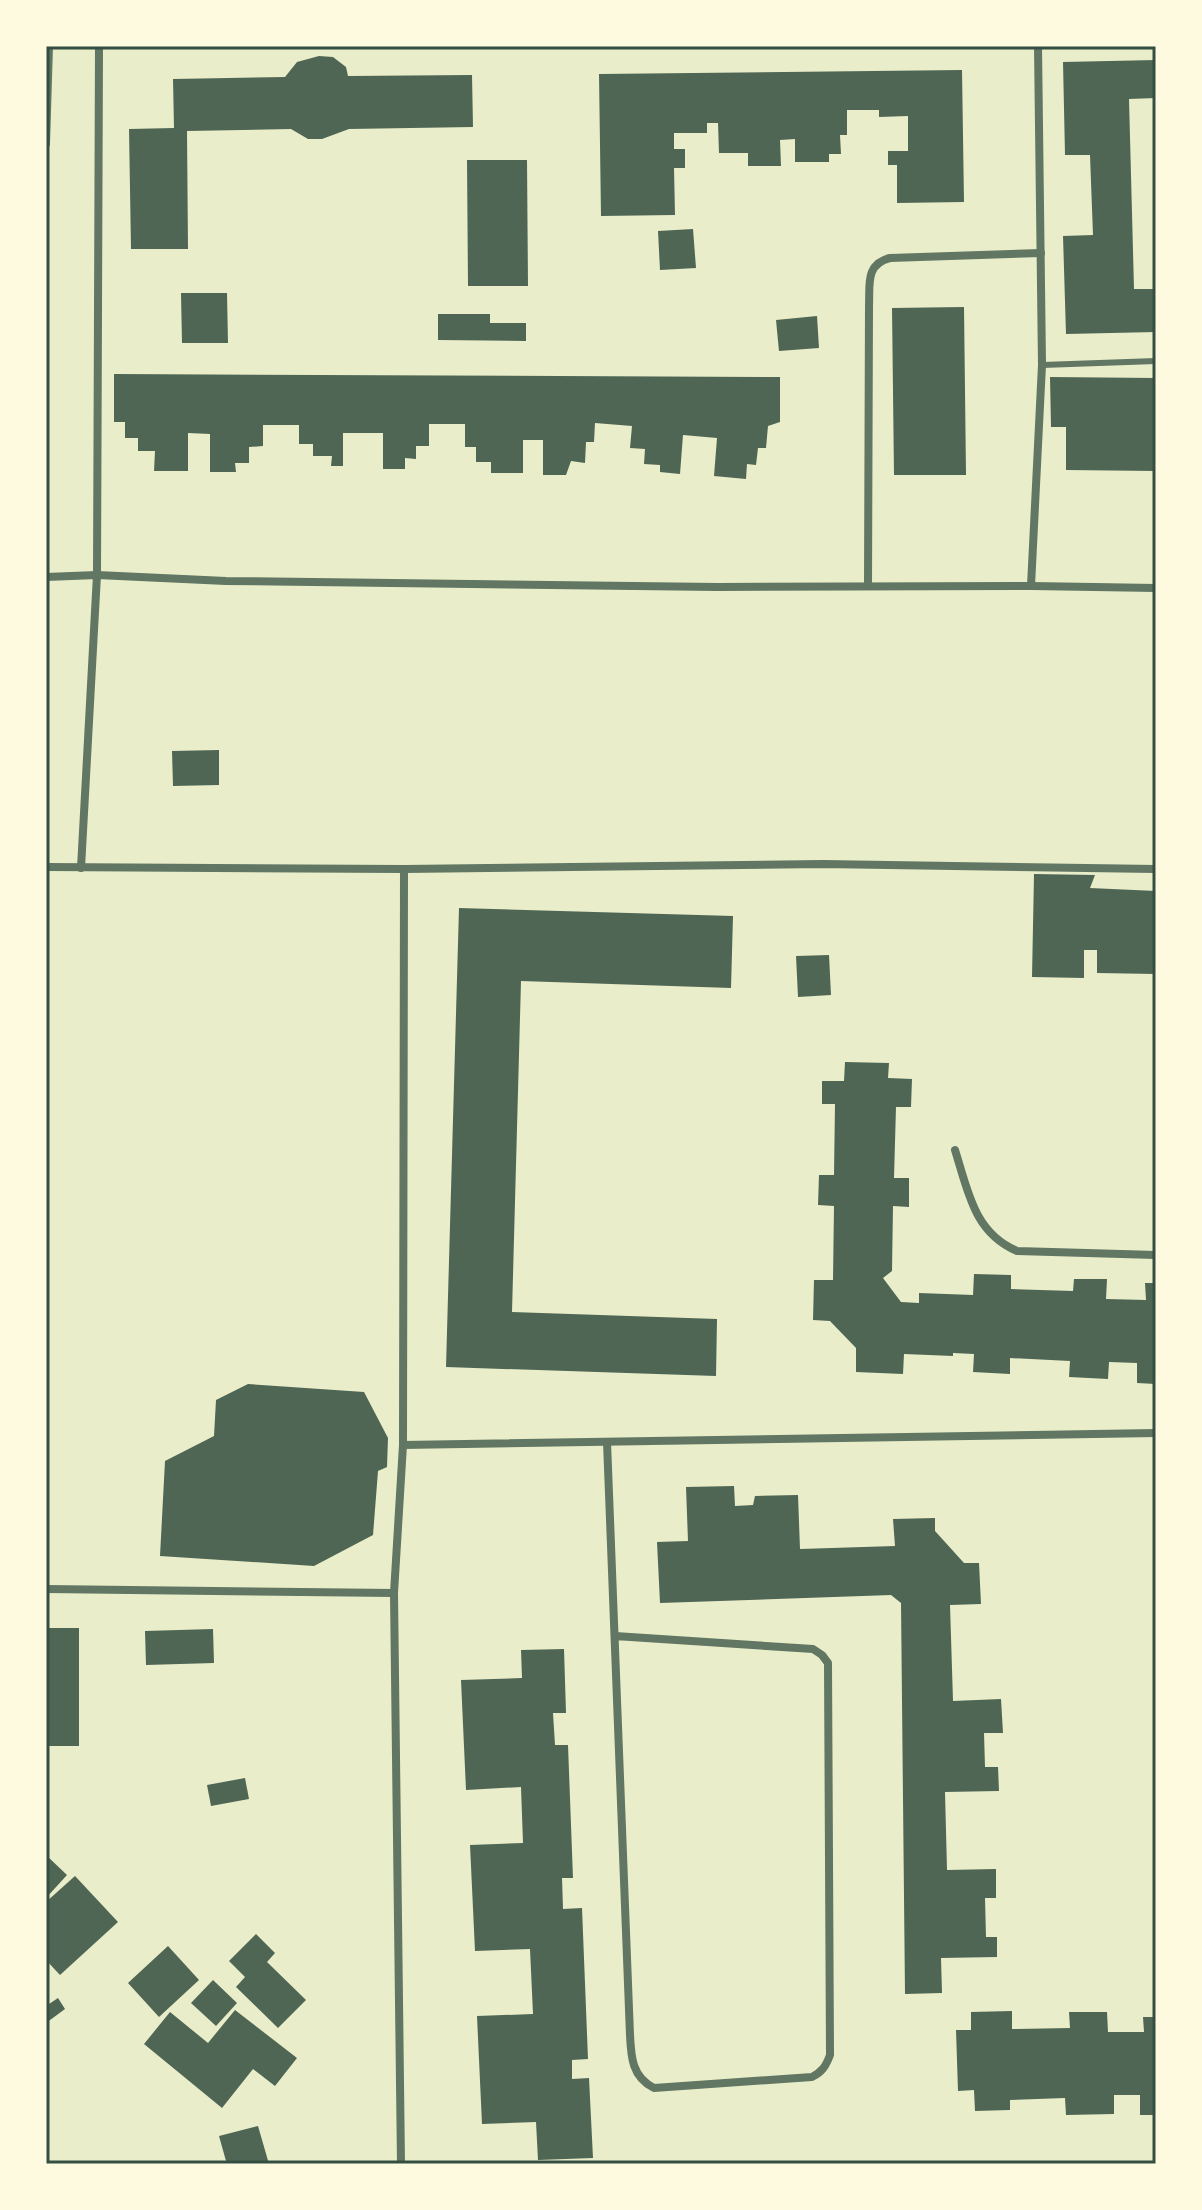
<svg xmlns="http://www.w3.org/2000/svg" width="1202" height="2210" font-family="Cabin,sans-serif">
	<style>
		.building { fill: #4f6655 }
		.lines { fill: none; stroke-linecap: round; stroke-linejoin: round }
		.service { stroke: #617663; stroke-width: 6 }
		.minor { stroke: #617663; stroke-width: 8 }
		.neatline { fill: none; stroke: #344e41; stroke-width: 3 }
	</style>
	<rect width="100%" height="100%" fill="#e9edc9"/>
	<!-- building -->
	<g class="building">
		<polygon points="319,56 333,57 346,67 348,76 472,75 473,127 349,129 322,139 308,139 291,129 187,131 188,249 131,249 129,129 174,128 173,79 285,77 297,62"/>
		<polygon points="1156,60 1156,98 1129,99 1134,289 1156,289 1156,332 1066,334 1063,236 1093,235 1090,155 1065,155 1063,62"/>
		<polygon points="962,70 964,202 897,203 897,165 888,165 888,151 908,151 908,116 879,117 879,110 847,110 847,135 840,135 841,154 829,154 829,162 795,162 795,139 780,140 781,166 748,166 748,153 719,153 718,123 707,123 707,133 674,133 674,149 685,149 685,168 674,168 675,215 601,216 599,74"/>
		<polygon points="467,160 527,160 528,286 468,286"/>
		<polygon points="693,229 696,268 660,270 658,231"/>
		<polygon points="181,293 227,293 228,343 182,343"/>
		<polygon points="964,307 966,475 894,475 892,308"/>
		<polygon points="438,314 490,314 490,323 526,323 526,341 438,340"/>
		<polygon points="817,316 819,348 779,351 776,320"/>
		<polygon points="114,374 780,377 780,422 768,426 766,448 758,448 756,465 747,464 746,479 714,476 717,438 683,435 680,474 660,472 660,465 644,464 645,449 630,448 632,426 595,423 594,442 586,442 585,463 571,461 566,475 543,475 543,440 523,440 523,473 491,473 491,462 476,462 476,447 465,447 465,424 429,424 429,446 416,446 416,459 405,458 405,469 383,469 383,433 343,433 343,466 331,466 332,456 313,456 313,444 299,444 299,425 263,425 263,446 249,447 249,463 235,463 236,472 210,472 210,434 188,433 188,471 154,471 155,451 138,451 138,438 125,438 125,422 114,422"/>
		<polygon points="1050,377 1156,378 1156,471 1066,470 1066,427 1051,427"/>
		<polygon points="219,750 219,785 173,786 172,751"/>
		<polygon points="1034,874 1095,875 1090,888 1156,891 1156,974 1097,973 1097,950 1084,950 1084,978 1032,977"/>
		<polygon points="459,908 733,916 731,988 521,981 512,1312 717,1319 716,1376 446,1367"/>
		<polygon points="829,955 831,995 798,997 796,956"/>
		<polygon points="845,1062 889,1063 888,1078 912,1079 911,1107 896,1107 894,1178 909,1178 909,1207 893,1206 892,1271 883,1278 901,1302 919,1303 919,1293 973,1295 974,1274 1011,1275 1011,1289 1073,1291 1074,1279 1107,1279 1106,1299 1146,1300 1145,1283 1156,1283 1156,1384 1137,1383 1137,1363 1109,1362 1108,1379 1069,1377 1070,1361 1010,1358 1010,1374 973,1372 974,1354 953,1353 953,1356 904,1354 903,1374 856,1372 856,1348 830,1321 813,1320 814,1280 833,1280 834,1206 818,1205 819,1175 834,1175 835,1104 822,1104 822,1081 844,1081"/>
		<polygon points="248,1384 364,1392 388,1438 387,1467 378,1471 373,1535 314,1566 160,1556 165,1461 214,1436 216,1400"/>
		<polygon points="734,1486 735,1506 753,1505 755,1496 798,1495 800,1549 895,1546 893,1519 935,1518 935,1531 964,1563 979,1563 981,1604 950,1605 953,1701 1001,1699 1003,1733 984,1733 985,1767 998,1767 999,1791 945,1792 947,1870 996,1869 996,1898 985,1898 986,1937 997,1937 997,1957 941,1958 942,1993 905,1994 901,1603 891,1595 660,1603 657,1542 688,1541 686,1487"/>
		<rect x="46" y="1628" width="33" height="118"/>
		<polygon points="213,1629 214,1663 146,1665 145,1631"/>
		<polygon points="564,1649 566,1713 553,1713 555,1745 568,1745 573,1878 562,1878 563,1909 582,1908 588,2059 572,2060 572,2079 589,2078 593,2158 538,2160 536,2122 482,2124 477,2016 533,2014 530,1949 475,1951 470,1845 523,1843 521,1787 466,1790 461,1680 522,1678 521,1650"/>
		<polygon points="245,1778 249,1799 211,1806 207,1785"/>
		<polygon points="46,1855 67,1875 46,1898"/>
		<polygon points="75,1876 118,1922 60,1975 46,1960 46,1902"/>
		<polygon points="256,1934 275,1953 267,1962 306,2000 278,2028 236,1987 245,1977 229,1961"/>
		<polygon points="168,1946 199,1980 159,2017 128,1983"/>
		<polygon points="213,1980 237,2003 216,2026 191,2003"/>
		<polygon points="58,1998 65,2009 46,2023 46,2006"/>
		<polygon points="235,2010 297,2058 275,2086 253,2069 222,2108 144,2044 170,2012 208,2043"/>
		<polygon points="1012,2011 1012,2029 1070,2028 1069,2012 1107,2012 1108,2032 1144,2032 1143,2017 1156,2017 1156,2115 1140,2115 1140,2095 1114,2095 1114,2114 1066,2115 1065,2098 1010,2100 1010,2110 975,2111 974,2090 958,2091 956,2030 971,2030 971,2012"/>
		<polygon points="258,2126 269,2164 218,2164 226,2161 219,2136"/>
	</g>
	<g class="lines">
		<!-- service -->
		<polyline class="service" points="1042,365 1156,361"/>
		<!-- minor -->
		<g class="minor">
			<polyline points="46,144 49,46"/>
			<polyline points="46,577 97,575 226,581 717,587 1031,586 1156,588"/>
			<path d="M868,586l1,-280c1,-21 -4,-42 21,-48l151,-5"/>
			<polyline points="1031,586 1042,365 1038,46"/>
			<polyline points="46,867 404,869 823,864 1156,869"/>
			<polyline points="81,868 97,575 99,46"/>
			<path d="M955,1150c13,41 19,83 62,101l139,4"/>
			<path d="M607,1442l23,593c1,22 2,42 24,53l158,-11c10,-5 14,-11 18,-22l-2,-392 -6,-8 -9,-6 -198,-13"/>
			<polyline points="403,1445 1156,1433"/>
			<polyline points="46,1589 394,1593"/>
			<polyline points="401,2164 394,1593 403,1445 404,869"/>
		</g>
	</g>
	<!-- border -->
	<rect width="1202" height="2210" fill="none" stroke="#fefae0" stroke-width="96"/>
	<rect x="48" y="48" width="1106" height="2114" class="neatline"/>
</svg>
